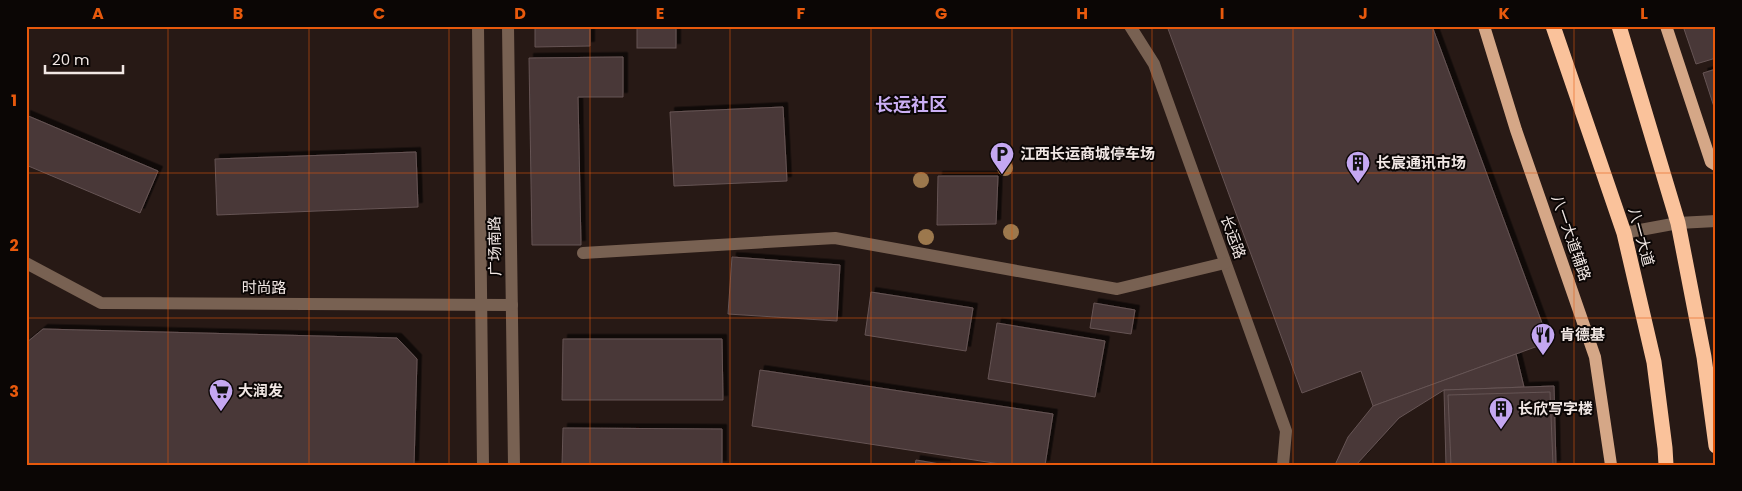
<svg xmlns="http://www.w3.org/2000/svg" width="1742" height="491" font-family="Poppins,'Noto Sans SC',sans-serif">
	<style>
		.building { fill: #483838; stroke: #665454; filter: url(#shadow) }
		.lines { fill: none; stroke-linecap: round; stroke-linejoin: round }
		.minor { stroke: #786152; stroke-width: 12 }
		.major { stroke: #d5a787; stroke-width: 12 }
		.highway { stroke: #fac29b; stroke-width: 15 }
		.tree { fill: #9c784d }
		.grid { fill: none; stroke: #e8590c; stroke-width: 1; stroke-opacity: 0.55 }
		.labels { text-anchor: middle; stroke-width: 4; stroke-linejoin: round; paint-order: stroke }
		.poi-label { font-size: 15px; font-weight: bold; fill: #f1e7e4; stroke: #0b0605; text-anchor: start }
		.street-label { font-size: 15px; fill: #f1e7e4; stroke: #0b0605 }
		.quarter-label { font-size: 18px; font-weight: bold; fill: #cbaff4; stroke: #0b0605 }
		.neatline { fill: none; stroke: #e8590c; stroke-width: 2 }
		.grid-label { font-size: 16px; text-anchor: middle; font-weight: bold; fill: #e8590c }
	</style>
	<defs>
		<filter id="shadow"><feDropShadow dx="4.5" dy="-4.5" stdDeviation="0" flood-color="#0009"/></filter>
	</defs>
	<rect width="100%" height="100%" fill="#271915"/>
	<!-- building -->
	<g class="building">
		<polygon points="535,26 590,26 590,46 535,47"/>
		<rect x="637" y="26" width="39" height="22"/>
		<polygon points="1167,26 1432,26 1549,342 1373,406 1361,371 1302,393"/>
		<polygon points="1683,26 1716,26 1716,58 1696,64"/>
		<polygon points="623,57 623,97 578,97 581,245 532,245 529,58"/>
		<polygon points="1716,69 1716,113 1703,73"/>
		<polygon points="783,107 787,181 674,186 670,112"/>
		<polygon points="26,115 158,171 140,213 26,165"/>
		<polygon points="416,152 418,207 217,215 215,159"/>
		<polygon points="938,176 998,176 996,224 937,225"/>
		<polygon points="732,257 840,265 837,321 728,314"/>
		<polygon points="871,292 973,308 966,351 865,335"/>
		<polygon points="1094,303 1135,310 1131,334 1090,328"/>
		<polygon points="997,323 1105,341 1095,397 988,379"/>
		<polygon points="43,329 397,338 417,359 414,465 26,465 26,343"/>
		<polygon points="563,339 722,339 723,400 562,400"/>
		<polygon points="1516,354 1524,387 1444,390 1399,418 1356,465 1335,465 1348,437 1373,406"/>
		<polygon points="760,370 1053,414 1045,465 1007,465 752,426"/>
		<polygon points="1554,386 1556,465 1446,465 1444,390"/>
		<polygon points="1550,392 1553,465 1451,465 1448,395"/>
		<polygon points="563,428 722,429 722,465 562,465"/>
		<polygon points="916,460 946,465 915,465"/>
	</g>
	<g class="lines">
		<!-- minor -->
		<g class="minor">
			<polyline points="478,26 483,465"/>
			<polyline points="508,26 514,465"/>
			<polyline points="1130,26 1154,64 1286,431 1283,465"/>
			<polyline points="1624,233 1678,223 1716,221"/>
			<polyline points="583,253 835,238 1117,289 1225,263"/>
			<polyline points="26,263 101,303 512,305"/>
		</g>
		<!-- major -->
		<g class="major">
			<polyline points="1484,26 1516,130 1595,357 1611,465"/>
			<polyline points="1666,26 1711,162 1716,165"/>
		</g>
		<!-- highway -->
		<g class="highway">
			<polyline points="1553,26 1624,233 1654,362 1665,448 1666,465"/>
			<polyline points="1619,26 1678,223 1704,357 1716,446"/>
		</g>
	</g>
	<!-- trees -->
	<g class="tree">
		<circle cx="1005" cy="168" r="8"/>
		<circle cx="921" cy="180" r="8"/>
		<circle cx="1011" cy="232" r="8"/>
		<circle cx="926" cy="237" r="8"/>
	</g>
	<!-- grid -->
	<path class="grid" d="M168,26v439M309,26v439M449,26v439M590,26v439M730,26v439M871,26v439M1012,26v439M1152,26v439M1293,26v439M1433,26v439M1574,26v439M26,173h1690M26,318h1690"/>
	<!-- icons -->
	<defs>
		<symbol id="parking-pin" viewBox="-11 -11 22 30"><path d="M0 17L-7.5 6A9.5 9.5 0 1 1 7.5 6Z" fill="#c4a7f1" stroke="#0b0605"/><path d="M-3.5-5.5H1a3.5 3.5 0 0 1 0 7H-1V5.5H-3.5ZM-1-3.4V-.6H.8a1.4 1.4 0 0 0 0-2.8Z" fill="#111"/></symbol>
		<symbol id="building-pin" viewBox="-11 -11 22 30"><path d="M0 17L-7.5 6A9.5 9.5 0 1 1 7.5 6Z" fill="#c4a7f1" stroke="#0b0605"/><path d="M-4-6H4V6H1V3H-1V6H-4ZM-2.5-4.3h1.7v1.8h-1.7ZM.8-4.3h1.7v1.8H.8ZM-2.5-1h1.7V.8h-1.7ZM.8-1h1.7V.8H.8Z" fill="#111"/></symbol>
		<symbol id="restaurant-pin" viewBox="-11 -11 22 30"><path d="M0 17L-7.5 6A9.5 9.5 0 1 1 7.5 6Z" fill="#c4a7f1" stroke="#0b0605"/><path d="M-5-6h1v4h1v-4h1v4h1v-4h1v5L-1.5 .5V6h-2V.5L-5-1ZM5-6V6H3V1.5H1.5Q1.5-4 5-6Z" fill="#111"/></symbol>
		<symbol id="supermarket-pin" viewBox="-11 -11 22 30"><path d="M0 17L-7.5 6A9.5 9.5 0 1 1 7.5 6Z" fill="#c4a7f1" stroke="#0b0605"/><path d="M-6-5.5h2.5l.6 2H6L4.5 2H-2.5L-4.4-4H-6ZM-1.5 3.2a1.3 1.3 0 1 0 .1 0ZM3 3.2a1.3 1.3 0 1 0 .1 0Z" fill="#111"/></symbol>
	</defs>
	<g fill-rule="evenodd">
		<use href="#parking-pin" x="988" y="140" width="28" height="38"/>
		<use href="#building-pin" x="1344" y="149" width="28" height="38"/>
		<use href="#restaurant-pin" x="1529" y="321" width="28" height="38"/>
		<use href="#supermarket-pin" x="207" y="377" width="28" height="38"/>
		<use href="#building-pin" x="1487" y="395" width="28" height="38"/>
	</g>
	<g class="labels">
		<!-- poi labels -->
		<g class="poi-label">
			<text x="1020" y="159">江西长运商城停车场</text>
			<text x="1376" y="168">长宸通讯市场</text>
			<text x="1560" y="340">肯德基</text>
			<text x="238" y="396">大润发</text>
			<text x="1518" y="414">长欣写字楼</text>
		</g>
		<!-- street labels -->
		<g class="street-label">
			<text transform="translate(1233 237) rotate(70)" y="5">长运路</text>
			<text transform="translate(1641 237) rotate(75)" y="5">八一大道</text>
			<text transform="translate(1571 238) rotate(71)" y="5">八一大道辅路</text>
			<text transform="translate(495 246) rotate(-91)" y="5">广场南路</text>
			<text x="264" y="293">时尚路</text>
		</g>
		<!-- quarter labels -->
		<g class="quarter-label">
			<text x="911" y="111">长运社区</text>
		</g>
	</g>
	<!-- border -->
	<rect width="1742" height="491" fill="none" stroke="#0b0605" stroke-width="55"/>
	<!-- scale -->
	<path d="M45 65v8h78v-8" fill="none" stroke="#f1e7e4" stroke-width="2.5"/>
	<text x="52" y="65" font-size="15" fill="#f1e7e4" stroke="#0b0605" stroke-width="4" paint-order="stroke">20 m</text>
	<rect x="28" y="28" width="1686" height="436" class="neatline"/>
	<g class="grid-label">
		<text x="98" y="19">A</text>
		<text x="238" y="19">B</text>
		<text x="379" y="19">C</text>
		<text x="520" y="19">D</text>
		<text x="660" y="19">E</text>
		<text x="801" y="19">F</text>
		<text x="941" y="19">G</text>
		<text x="1082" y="19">H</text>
		<text x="1222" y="19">I</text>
		<text x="1363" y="19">J</text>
		<text x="1504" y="19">K</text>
		<text x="1644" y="19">L</text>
		<text x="14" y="106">1</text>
		<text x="14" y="251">2</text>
		<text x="14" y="397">3</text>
	</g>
</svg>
